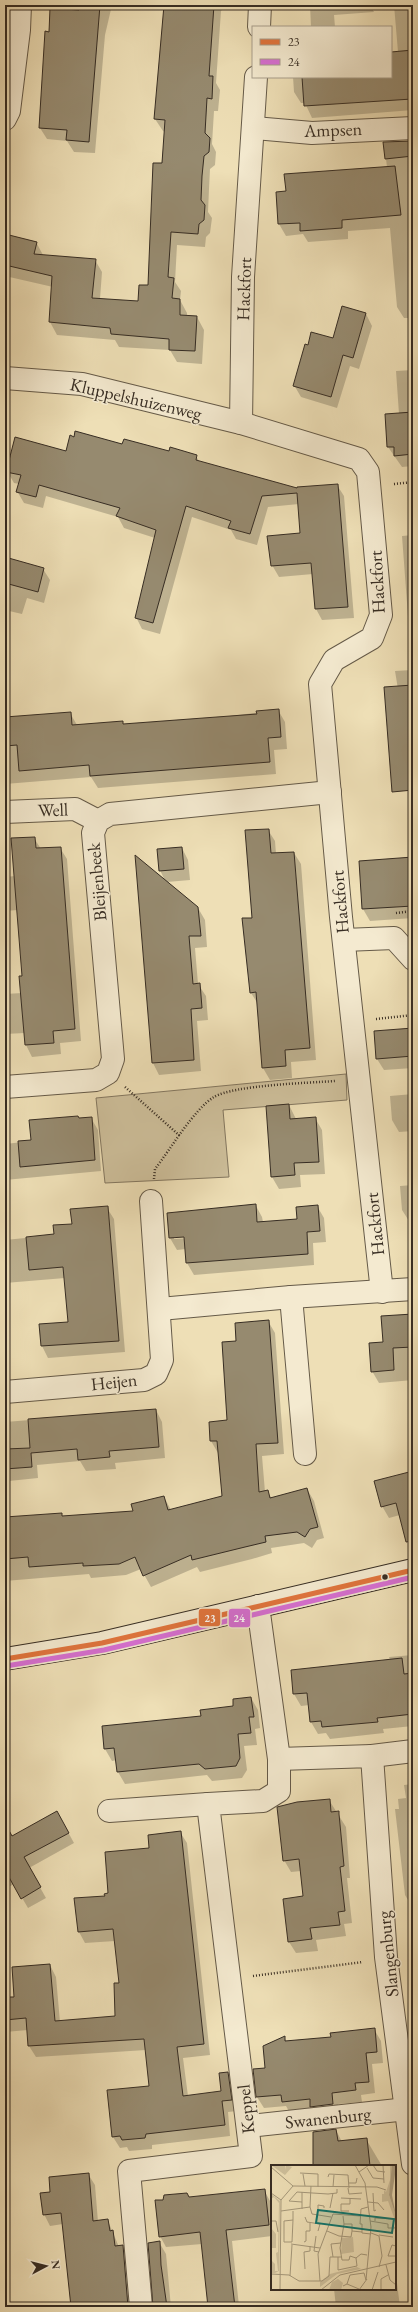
<svg xmlns="http://www.w3.org/2000/svg" width="418" height="2312" font-family="'EB Garamond',serif">
	<style>
		.green { fill: #cfc19d; stroke: #837760 }
		.shadow { fill: #0003; fill-rule: evenodd }
		.building { fill: #968a6f; stroke: #372d23 }
		.lines { fill: none; stroke-linecap: round; stroke-linejoin: round }
		.street-casing { stroke: #655a48; stroke-width: 24 }
		.secondary-casing { stroke: #372d23; stroke-width: 24 }
		.path { stroke: #372d23; stroke-width: 2.5; stroke-dasharray: 1 2; stroke-linecap: butt }
		.street { stroke: #f4ead0; stroke-width: 22 }
		.secondary { stroke: #f4ead0; stroke-width: 22 }
		.bus-1-casing { stroke: #f4ead0; stroke-width: 8 }
		.bus-2-casing { stroke: #f4ead0; stroke-width: 8 }
		.bus-1 { stroke: #e1743c; stroke-width: 5 }
		.bus-2 { stroke: #d76fd3; stroke-width: 5 }
		.bus-dot { fill: #372d23; stroke: #f4ead0; stroke-width: 1.5 }
		.labels { text-anchor: middle; stroke-width: 3; stroke-linejoin: round; paint-order: stroke }
		.street-label { font-size: 18px; fill: #372d23; stroke: #f4ead0 }
		.inset-road { fill: none; stroke: #a5987b; stroke-width: 1 }
		.view { fill: #0f766e; fill-opacity: 0.15; stroke: #0f766e; stroke-width: 2 }
		.inset-edge { fill: none; stroke: #372d23; stroke-width: 2 }
		.line-badge { stroke: #f4ead0; stroke-width: 1.5 }
		.badge-label { font-size: 11px; text-anchor: middle; font-weight: bold; fill: #fff }
	</style>
	<rect width="100%" height="100%" fill="#eedfb6"/>
	<filter id="stains"><feTurbulence type="fractalNoise" baseFrequency=".005" numOctaves="4"/><feColorMatrix values="0 0 0 0 .2 0 0 0 0 .09 0 0 0 0 .02 0 0 0 .5 -.17"/></filter>
	<radialGradient id="worn" r=".72"><stop offset=".6" stop-color="#630" stop-opacity="0"/><stop offset="1" stop-color="#630" stop-opacity=".3"/></radialGradient>
	<!-- green -->
	<polygon class="green" points="346,1074 347,1100 223,1110 229,1177 105,1183 96,1098"/>
	<!-- shadow -->
	<g class="shadow">
		<polygon points="51,5 112,5 105,35 95,153 74,152 67,141 47,139 40,128"/>
		<polygon points="164,5 226,5 221,11 216,83 220,90 218,111 214,111 212,144 216,152 215,165 210,169 209,189 208,212 212,218 210,233 206,237 205,247 177,245 175,282 181,291 180,300 187,313 187,317 197,317 204,330 202,364 177,362 170,350 119,347 115,340 57,335 50,322 53,287 5,276 5,235 36,242 43,255 95,260 102,272 100,299 139,302 148,286 165,132 163,131 155,119"/>
		<polygon points="310,5 370,5 374,12 334,15 335,27 311,27"/>
		<polygon points="394,5 413,5 413,110 312,118 305,103 301,103 294,92 293,77 391,77 391,53 398,52"/>
		<polygon points="413,140 413,326 412,318 404,318 397,307 390,228 348,231 348,239 308,242 303,234 286,236 279,224 277,193 387,167 384,143"/>
		<polygon points="366,314 372,326 359,369 350,366 337,408 301,397 294,385 309,346 333,339"/>
		<polygon points="413,370 413,466 402,467 388,447 399,414 396,371"/>
		<polygon points="123,445 196,456 200,463 298,490 337,485 344,496 354,618 322,620 316,609 313,574 279,577 272,565 301,534 299,504 268,507 257,545 236,539 231,530 192,517 160,634 142,629 136,617 155,538 124,528 118,517 46,496 43,508 24,503 17,491 19,484 14,483 7,471 66,452"/>
		<polygon points="413,535 413,781 395,671 412,670 402,536"/>
		<polygon points="5,558 43,569 50,580 44,603 27,598 22,614 5,610"/>
		<polygon points="278,710 285,722 287,749 274,750 276,774 98,788 91,777 5,784 5,718 70,713 77,725 122,722 124,725 206,719"/>
		<polygon points="268,830 275,841 276,854 294,853 301,864 316,1060 291,1062 292,1078 270,1080 263,1068 258,1004 251,993 253,919"/>
		<polygon points="34,838 41,849 60,848 67,859 81,1041 60,1043 61,1054 32,1057 26,1045 25,1033 5,1034 5,994 22,993 23,977 18,910 5,911 5,877 15,876"/>
		<polygon points="182,848 188,860 190,880 167,882 198,908 205,920 207,947 195,948 198,984 206,996 208,1020 197,1021 201,1071 159,1075 153,1063 165,881 160,870"/>
		<polygon points="413,858 413,918 370,921 363,909 360,862"/>
		<polygon points="413,1029 413,1068 384,1070 377,1059"/>
		<polygon points="413,1094 413,1131 399,1132 392,1120 390,1096"/>
		<polygon points="289,1105 296,1119 315,1118 322,1130 325,1174 300,1175 301,1187 279,1189 272,1177 267,1107"/>
		<polygon points="91,1118 98,1130 101,1171 5,1180 5,1144 32,1141 79,1119"/>
		<polygon points="413,1185 413,1226 413,1221 409,1221 402,1210 400,1186"/>
		<path d="M256,1206l6,11 1,5 35,-2 19,-14 7,12 2,24 -13,1 1,22 -120,10 -7,-12 -1,-14 -9,1 -7,-12 -2,-24zM189,1236l1,2 -16,1v-2z"/>
		<polygon points="107,1208 114,1219 125,1352 48,1358 42,1346 69,1322 65,1278 5,1283 5,1240 55,1235"/>
		<polygon points="413,1315 413,1380 379,1383 372,1371 384,1343"/>
		<polygon points="268,1321 275,1333 284,1454 262,1456 265,1492 267,1491 272,1499 307,1489 314,1501 324,1538 317,1540 312,1548 304,1543 271,1548 272,1553 252,1559 200,1572 197,1567 151,1587 141,1569 126,1575 91,1578 89,1574 5,1581 5,1518 61,1514 63,1517 135,1512 164,1497 171,1510 223,1497 218,1453 211,1441 210,1423 228,1421 237,1342"/>
		<polygon points="156,1410 162,1422 165,1458 115,1463 116,1469 86,1471 80,1461 37,1465 38,1478 9,1481 5,1473 5,1422"/>
		<polygon points="413,1472 413,1530 400,1515 389,1518 382,1506"/>
		<polygon points="413,1655 413,1726 383,1729 384,1733 330,1739 326,1733 318,1734 311,1722 310,1705 301,1706 294,1694 390,1660 389,1657"/>
		<polygon points="251,1698 258,1710 260,1728 255,1729 257,1745 244,1746 247,1770 242,1778 212,1781 207,1775 125,1784 118,1772 117,1760 112,1761 105,1749 103,1727 202,1717 235,1707"/>
		<polygon points="413,1784 413,1908 405,1895 395,1809 399,1809 398,1799 406,1798 404,1785"/>
		<polygon points="329,1800 346,1827 350,1878 347,1878 352,1923 344,1924 346,1936 316,1940 318,1951 296,1953 289,1942 304,1897 301,1871 291,1872 284,1860"/>
		<polygon points="57,1812 74,1843 29,1868 46,1898 28,1908 14,1884 5,1889 5,1836 8,1840"/>
		<polygon points="180,1832 187,1843 210,2055 183,2058 188,2096 222,2092 228,2073 234,2085 237,2111 228,2112 230,2136 152,2145 152,2149 129,2151 127,2147 120,2148 113,2137 108,2091 150,2086 146,2050 36,2057 29,2046 28,2030 5,2032 5,1998 15,1997 50,1965 56,1977 60,2022 116,2017 120,1984 115,1941 85,1943 79,1932 75,1899 106,1897 151,1848"/>
		<polygon points="374,2029 381,2041 383,2063 372,2064 375,2093 361,2095 362,2102 338,2104 339,2116 290,2113 286,2106 264,2108 257,2097 266,2069 284,2037 287,2042 332,2038"/>
		<polygon points="336,2130 342,2142 366,2139 382,2166 318,2166"/>
		<polygon points="88,2174 95,2185 98,2222 108,2221 119,2247 122,2246 129,2258 134,2307 72,2307 63,2224 50,2226 44,2214 51,2193"/>
		<polygon points="264,2190 270,2201 272,2236 232,2241 239,2306 276,2302 279,2307 209,2307 202,2244 166,2247 160,2236 189,2198"/>
		<polygon points="159,2242 166,2254 171,2307 153,2307"/>
		<polygon points="395,2267 400,2307 336,2307 334,2289 395,2289"/>
	</g>
	<!-- building -->
	<g class="building">
		<polygon points="80,5 100,5 89,142 66,140 67,130 39,128 45,31 49,32 50,8 79,10"/>
		<polygon points="164,5 214,5 209,76 213,76 212,99 207,98 205,133 210,138 209,152 204,156 202,176 201,200 205,205 204,220 199,224 198,234 171,232 168,277 174,278 172,298 180,299 180,315 197,316 195,351 169,350 169,339 111,334 110,328 49,322 52,276 5,265 5,234 37,242 34,254 96,259 92,298 138,301 139,285 148,285 153,163 162,163 165,120 154,119"/>
		<polygon points="413,50 412,99 304,106 302,77 391,77 391,52"/>
		<polygon points="413,141 413,156 385,159 383,142"/>
		<polygon points="395,166 401,215 342,220 342,228 300,231 300,223 278,224 276,192 286,191 284,174"/>
		<polygon points="342,306 366,313 353,358 343,355 331,397 293,386 305,344 308,345 311,332 333,338"/>
		<polygon points="413,412 413,454 394,456 394,447 387,447 385,414"/>
		<polygon points="75,431 122,444 124,439 169,451 170,447 197,455 196,460 297,488 297,487 338,484 348,607 315,609 311,563 271,566 267,536 300,533 297,493 262,496 250,534 228,528 231,521 186,506 153,623 135,618 156,530 116,516 120,508 39,485 36,497 16,492 21,475 6,472 15,437 66,451 70,435 74,437"/>
		<polygon points="5,557 44,568 38,592 5,583"/>
		<polygon points="413,685 413,790 392,792 384,687"/>
		<polygon points="279,709 281,737 268,738 270,762 90,776 89,765 19,771 17,745 5,746 5,717 71,712 72,725 123,721 123,724 257,714 256,711"/>
		<polygon points="269,829 271,853 294,852 310,1048 285,1050 286,1066 262,1068 256,992 250,993 242,918 252,918 245,830"/>
		<polygon points="35,837 36,848 61,847 75,1029 53,1031 54,1043 25,1045 19,976 22,976 11,838"/>
		<polygon points="182,847 184,869 159,871 157,849"/>
		<polygon points="135,855 198,907 201,936 189,936 193,984 200,983 202,1008 191,1009 194,1060 152,1063"/>
		<polygon points="413,857 413,906 362,909 359,861"/>
		<polygon points="413,1028 413,1056 376,1059 374,1031"/>
		<polygon points="289,1104 290,1119 316,1117 319,1162 294,1163 295,1175 271,1177 266,1106"/>
		<polygon points="78,1116 79,1118 92,1117 95,1160 20,1167 18,1141 31,1140 29,1120"/>
		<polygon points="256,1204 257,1222 297,1219 296,1207 318,1205 320,1231 307,1232 308,1254 186,1263 184,1237 169,1238 167,1213"/>
		<polygon points="108,1206 119,1341 41,1346 39,1324 68,1322 63,1267 29,1270 26,1237 54,1234 53,1225 72,1224 70,1209"/>
		<polygon points="413,1314 413,1347 393,1348 394,1370 371,1372 369,1343 383,1342 381,1316"/>
		<polygon points="269,1320 278,1443 256,1444 259,1492 268,1490 270,1498 307,1488 318,1527 310,1529 305,1537 297,1532 265,1536 266,1542 245,1547 192,1560 191,1555 143,1576 135,1557 119,1564 83,1566 83,1563 29,1567 28,1557 5,1559 5,1517 62,1513 62,1516 133,1511 131,1504 164,1496 168,1510 222,1496 217,1441 210,1441 209,1422 227,1420 222,1342 236,1341 235,1323"/>
		<polygon points="156,1409 159,1447 109,1451 110,1457 78,1460 77,1449 31,1453 32,1467 5,1469 5,1449 30,1448 28,1419"/>
		<polygon points="413,1471 413,1541 406,1542 396,1503 381,1507 374,1481"/>
		<polygon points="402,1658 404,1674 413,1673 413,1714 377,1718 378,1722 322,1727 321,1721 310,1722 307,1693 293,1694 291,1670"/>
		<polygon points="251,1697 254,1717 249,1717 251,1733 238,1734 240,1758 236,1766 205,1769 199,1764 117,1772 114,1748 104,1749 102,1726 201,1716 200,1710 233,1706 233,1699"/>
		<polygon points="330,1799 331,1812 339,1811 339,1814 344,1866 340,1867 345,1911 338,1912 340,1925 310,1928 312,1939 288,1942 283,1899 303,1896 299,1859 283,1861 277,1807 297,1802"/>
		<polygon points="57,1811 69,1833 24,1857 41,1887 21,1899 5,1870 5,1823 12,1836"/>
		<polygon points="181,1831 204,2044 177,2047 183,2096 221,2091 219,2073 228,2072 232,2100 222,2101 225,2125 146,2134 145,2138 122,2140 120,2136 112,2137 107,2090 149,2086 144,2039 28,2046 26,2018 5,2020 5,1997 14,1997 12,1967 50,1964 55,2021 115,2016 114,1983 119,1983 113,1929 78,1932 74,1898 105,1896 104,1894 108,1893 105,1852 149,1848 148,1835"/>
		<polygon points="375,2028 377,2052 366,2053 369,2082 355,2083 356,2090 332,2093 333,2104 310,2107 310,2099 282,2102 281,2095 256,2097 253,2069 265,2068 263,2046 285,2036 285,2041 331,2037 330,2033"/>
		<polygon points="336,2129 338,2141 367,2138 370,2166 313,2166 313,2132"/>
		<polygon points="89,2173 93,2221 108,2219 110,2231 113,2230 115,2246 123,2245 128,2307 71,2307 61,2213 43,2215 40,2193 50,2192 49,2177"/>
		<polygon points="265,2189 269,2225 226,2230 235,2307 208,2307 200,2232 159,2237 155,2200 163,2200 164,2195 187,2193 189,2197"/>
		<polygon points="160,2241 161,2265 167,2307 153,2307 148,2243"/>
	</g>
	<g class="lines">
		<defs>
			<g id="street">
				<polyline points="259,27 260,5"/>
				<polyline points="5,119 9,111 19,30 20,5"/>
				<polyline points="254,128 312,133 413,128"/>
				<polyline points="5,378 82,384 241,423 359,459 368,472 381,615 372,638 334,660 320,684 341,917 382,1292"/>
				<polyline points="241,423 243,277 256,77"/>
				<polyline points="5,812 75,809 98,821"/>
				<polyline points="344,940 394,938 413,959"/>
				<polyline points="5,1087 96,1080 108,1073 113,1059 93,833 98,821 110,814 330,792"/>
				<polyline points="291,1297 305,1454"/>
				<polyline points="160,1309 291,1297 413,1289"/>
				<polyline points="5,1392 144,1380 156,1374 162,1360 151,1201"/>
				<polyline points="372,1756 413,1751"/>
				<polyline points="279,1759 372,1756 386,1957 413,2164"/>
				<polyline points="109,1811 208,1804"/>
				<polyline points="249,2126 407,2109"/>
				<polyline points="141,2307 129,2171 251,2156 208,1804 263,1801 279,1791 279,1759 258,1606"/>
			</g>
			<polyline id="secondary" points="5,1659 102,1643 413,1570"/>
		</defs>
		<!-- street casing -->
		<use href="#street" class="street-casing"/>
		<!-- secondary casing -->
		<use href="#secondary" class="secondary-casing"/>
		<!-- path -->
		<g class="path">
			<polyline points="394,484 413,482"/>
			<polyline points="396,913 413,911"/>
			<polyline points="376,1019 413,1015"/>
			<polyline points="125,1087 180,1136"/>
			<path d="M154,1179l1,-10c15,-19 39,-60 59,-72 20,-12 94,-14 121,-16"/>
			<polyline points="253,1976 363,1962"/>
		</g>
		<!-- street -->
		<use href="#street" class="street"/>
		<!-- secondary -->
		<use href="#secondary" class="secondary"/>
		<defs>
			<polyline id="bus-1" points="5,1659 102,1643 413,1570"/>
			<polyline id="bus-2" points="6,1666 104,1650 413,1577"/>
		</defs>
		<!-- bus-1 casing -->
		<use href="#bus-1" class="bus-1-casing"/>
		<!-- bus-2 casing -->
		<use href="#bus-2" class="bus-2-casing"/>
		<!-- bus-1 -->
		<use href="#bus-1" class="bus-1"/>
		<!-- bus-2 -->
		<use href="#bus-2" class="bus-2"/>
	</g>
	<!-- markers -->
	<circle class="bus-dot" cx="385" cy="1577" r="3.5"/>
	<g class="labels">
		<!-- street labels -->
		<g class="street-label">
			<text transform="translate(333 130) rotate(-2)" y="6">Ampsen</text>
			<text transform="translate(244 289) rotate(-88)" y="6">Hackfort</text>
			<text transform="translate(136 399) rotate(13)" y="6">Kluppelshuizenweg</text>
			<text transform="translate(377 582) rotate(-93)" y="6">Hackfort</text>
			<text transform="translate(53 810) rotate(-2)" y="6">Well</text>
			<text transform="translate(97 882) rotate(-95)" y="6">Bleijenbeek</text>
			<text transform="translate(340 902) rotate(-95)" y="6">Hackfort</text>
			<text transform="translate(375 1224) rotate(-96)" y="6">Hackfort</text>
			<text transform="translate(114 1382) rotate(-6)" y="6">Heijen</text>
			<text transform="translate(388 1954) rotate(-96)" y="6">Slangenburg</text>
			<text transform="translate(246 2109) rotate(-96)" y="6">Keppel</text>
			<text transform="translate(328 2118) rotate(-6)" y="6">Swanenburg</text>
		</g>
	</g>
	<!-- overview -->
	<g transform="translate(271 2165)">
		<rect width="125" height="125" fill="#eedfb6"/>
		<path d="M0,0h14v5l1,-5 6,2 -7,8zM119,0h2v12l-3,18 7,21v7l-8,-22 -6,1v-8h2v-4l2,2 4,-12zM0,29l9,7 -1,70 -4,2h-4v-13l4,4v7h3l-2,-18 2,-1 1,-49 -5,-6 -3,2zM1,57v7l4,5v14h-5zM82,72l1,15 -13,2 1,-16zM86,102l4,2 -24,5 -17,13v-5l10,-8zM67,114l5,4 -2,7h-12l3,-8z" fill="#cfc19d"/>
		<path d="M121,0h3l1,3 -4,27 4,21 -7,-21z" fill="#b0a284"/>
		<path class="inset-road" d="M84,0l10,18 6,44 -5,53M102,0l4,6 8,1M112,0l1,18M0,2l22,19M96,3l6,10 11,1M88,7l10,-7M29,8l18,1v13M32,9l2,12M57,12l1,-3 19,1 1,13M78,18h7l1,-5M22,21l84,1 9,3M62,22l1,-12M77,23l1,6 13,-1M31,27v17M0,28l10,7M102,28l1,18 2,-1M70,33l20,1M10,35l12,-14M31,37l-13,-1 8,-9 31,2 9,-1v-4M97,37l10,1 6,7M39,42l2,7 19,3M97,42l-7,2 -1,15h2v9l9,1M59,43l3,-15M47,44v-4l6,1v2M10,46l29,-4 1,-21M22,46v9l-1,22h-8v-21l9,-1M78,46h-8v-7h9v-6M72,51l1,8h8v7l10,1M34,52l2,5 13,2 -2,7M0,56h5l2,11M99,56l18,3v4h7l1,-4M104,56v-3l20,1M73,59l-4,24 2,12h7l1,-4 6,2M56,66l12,5 12,1 1,-6M100,68l8,3 3,20 -3,11M108,70l14,2M45,71l-2,15 5,1M33,77l2,-1v-10h4v-8M20,79l29,4M125,81l-4,-1 -4,11h8M62,92l-2,-13 10,-1M67,92v13l19,-4 -1,-8M85,93l5,-4 6,1M115,100l4,15 6,5M34,104l-1,-17 6,-1v-5M0,109l18,1M18,110l10,6h23l7,-5 1,-19h12M19,111l2,-31M49,116l-2,-27 15,-40 27,2M76,119l12,5M72,121l4,-2 3,-9 14,-2 2,7M9,125l1,-90M50,125l19,-15 56,-13M88,125l8,-11M101,125l6,-18M110,125v-11l7,-4"/>
		<path class="view" d="M47,45l76,9 -2,14 -76,-10z"/>
		<rect width="125" height="125" class="inset-edge"/>
	</g>
	<g class="line-badge">
		<rect x="198" y="1608" width="23" height="19" rx="4" fill="#e1743c"/>
		<rect x="228" y="1608" width="23" height="20" rx="4" fill="#d76fd3"/>
	</g>
	<g class="badge-label">
		<text x="210" y="1622">23</text>
		<text x="239" y="1622">24</text>
	</g>
	<!-- margin -->
	<rect width="418" height="2312" fill="none" stroke="#eedfb6" stroke-width="20"/>
	<rect x="6" y="6" width="406" height="2300" fill="none" stroke="#372d23" stroke-width="2"/>
	<rect x="10" y="10" width="398" height="2292" fill="none" stroke="#372d23"/>
	<!-- legend -->
	<rect x="252" y="26" width="140" height="52" fill="#f4ead0" stroke="#a89e8b"/>
	<rect x="260" y="39" width="20" height="6" fill="#e1743c" stroke="#a89e8b"/>
	<text x="288" y="46" font-size="12" fill="#372d23">23</text>
	<rect x="260" y="59" width="20" height="6" fill="#d76fd3" stroke="#a89e8b"/>
	<text x="288" y="66" font-size="12" fill="#372d23">24</text>
	<!-- north arrow -->
	<g transform="translate(46 2266) rotate(83)" stroke="#f4ead0" stroke-width="3" paint-order="stroke">
	<path d="M0-3L7 15L0 10L-7 15Z" fill="#372d23"/>
	<text y="-6" font-size="11" font-weight="bold" text-anchor="middle" fill="#372d23">N</text>
	</g>
	<rect width="100%" height="100%" filter="url(#stains)"/>
	<rect width="100%" height="100%" fill="url(#worn)"/>
</svg>
